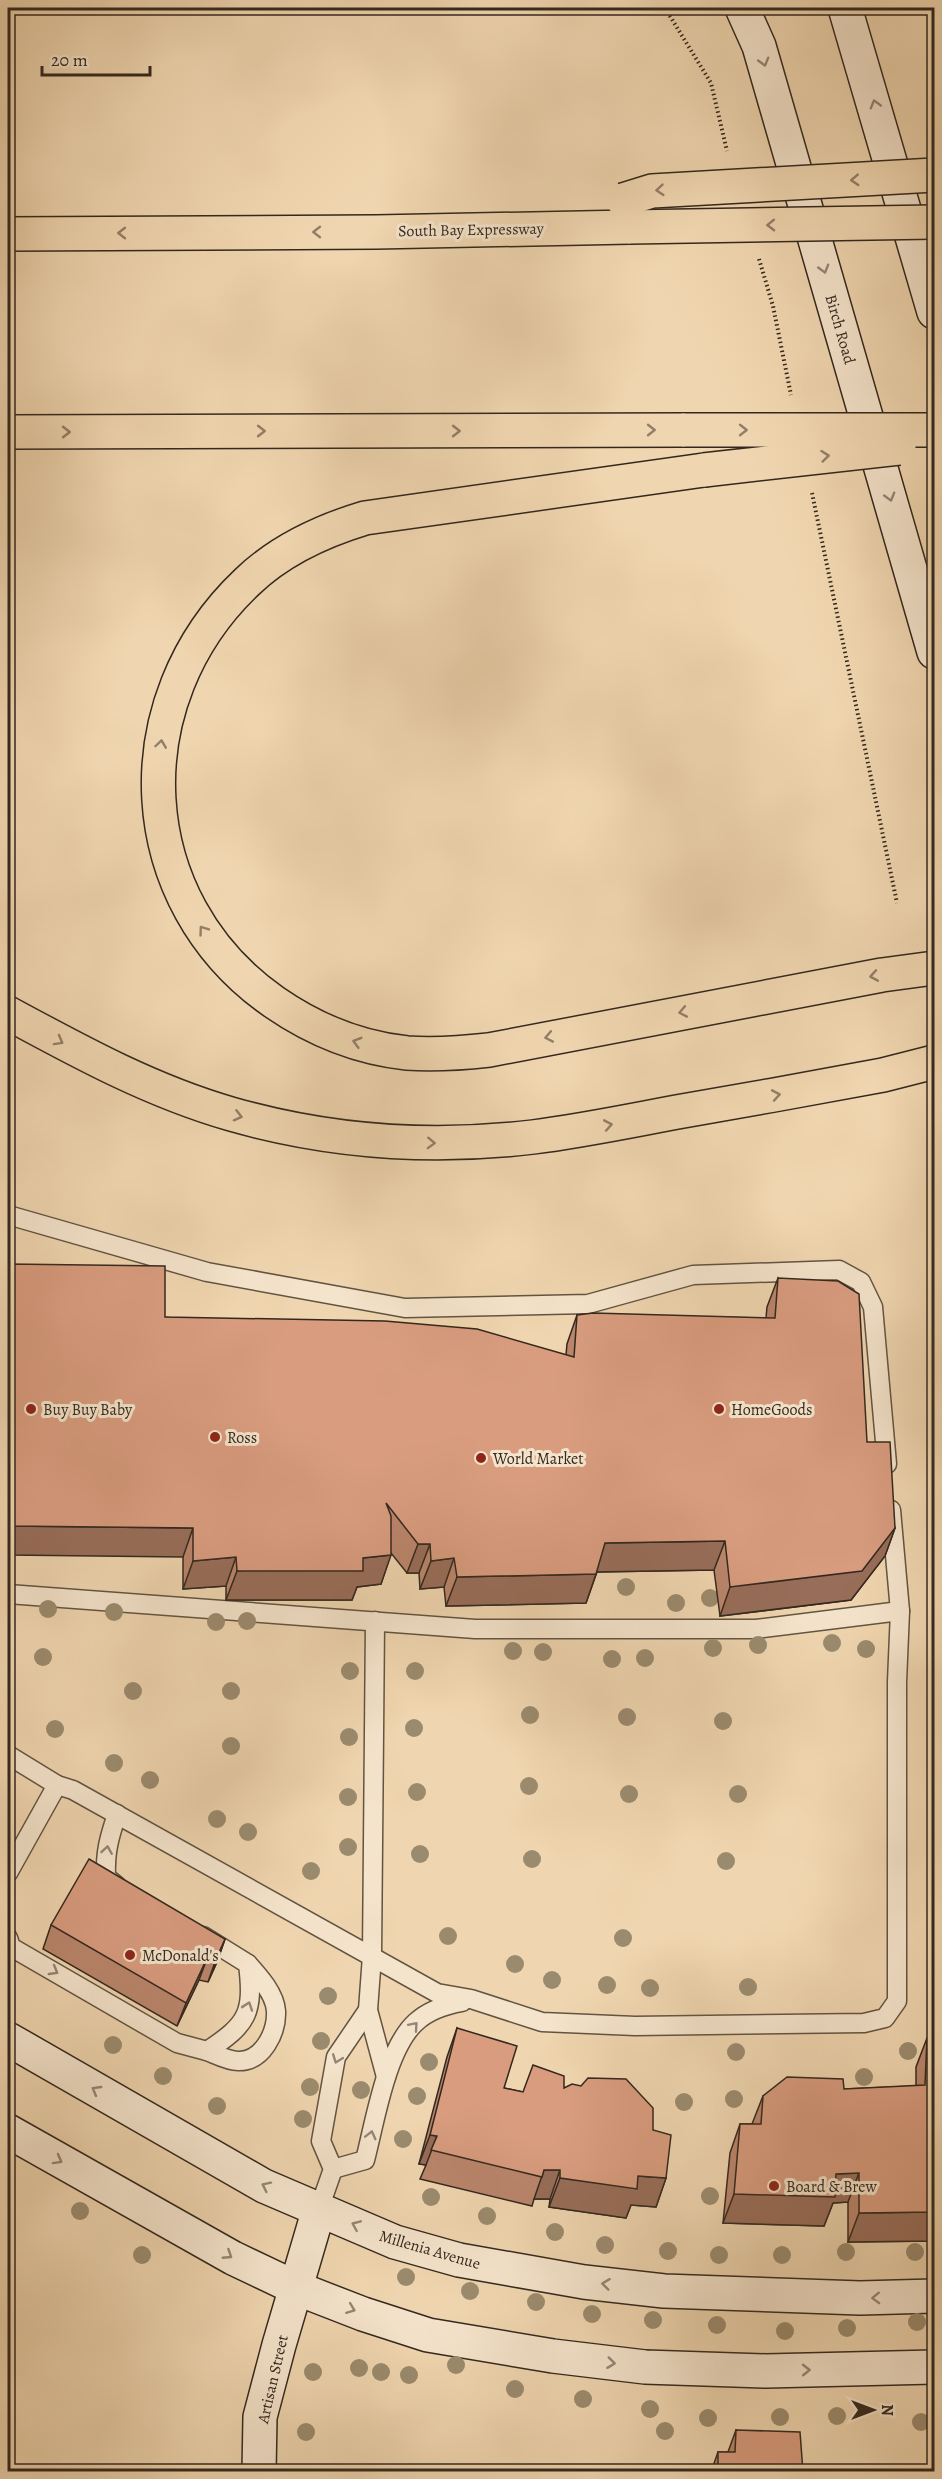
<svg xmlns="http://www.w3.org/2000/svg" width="942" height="2479" font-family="Alegreya,serif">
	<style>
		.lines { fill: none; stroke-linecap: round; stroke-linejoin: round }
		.lane-casing { stroke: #625442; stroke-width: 21 }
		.secondary-casing { stroke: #33281e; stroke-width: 36 }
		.highway-casing { stroke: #33281e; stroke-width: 36 }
		.path { stroke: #33281e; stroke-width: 4; stroke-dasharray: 1.5 3; stroke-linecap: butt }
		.lane { stroke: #f5e4cc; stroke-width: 18 }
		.secondary { stroke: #f5e4cc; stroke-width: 33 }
		.highway { stroke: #f0d6b0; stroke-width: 33 }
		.highway-bridge-casing { stroke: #33281e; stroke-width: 36; stroke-linecap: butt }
		.highway-bridge { stroke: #f0d6b0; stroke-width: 33 }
		.tree { fill: #9b8b6e }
		.wall { fill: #bb866d; stroke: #33281e; stroke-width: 1.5 }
		.shaded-wall { fill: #986d59; stroke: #33281e; stroke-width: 1.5 }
		.building { fill: #d99c7f; stroke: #33281e; stroke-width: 1.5 }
		.oneway { stroke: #948675 }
		.oneway2 { stroke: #927f67 }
		.poi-dot { fill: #8f2418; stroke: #f5e4cc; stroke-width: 2 }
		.labels { text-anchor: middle; stroke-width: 6; stroke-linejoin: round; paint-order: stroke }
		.street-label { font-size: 16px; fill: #33281e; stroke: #f5e4cc }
		.poi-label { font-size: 16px; fill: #33281e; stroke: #f5e4cc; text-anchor: start }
	</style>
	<rect width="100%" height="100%" fill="#f0d6b0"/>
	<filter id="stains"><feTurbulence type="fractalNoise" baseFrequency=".00333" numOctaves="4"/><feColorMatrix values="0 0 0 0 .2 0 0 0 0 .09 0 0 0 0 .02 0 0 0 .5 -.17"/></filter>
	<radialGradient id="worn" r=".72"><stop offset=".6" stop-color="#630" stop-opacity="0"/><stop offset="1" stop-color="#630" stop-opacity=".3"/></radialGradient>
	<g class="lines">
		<defs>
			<g id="lane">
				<polyline points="8,1215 207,1272 405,1308 588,1304 693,1275 839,1270 861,1282 873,1307 887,1464"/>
				<polyline points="8,1594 475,1629 756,1629 900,1611"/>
				<polyline points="375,1621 372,1956 368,2010 386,2077"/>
				<polyline points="8,1755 57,1785 73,1790 437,1993 471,1999 542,2022 635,2026 864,2023 885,2018 897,2001 897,1682 900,1611 891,1510"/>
				<path d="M117,1814c-8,24 -12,38 -11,63l11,9"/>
				<polyline points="8,1873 57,1785"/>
				<path d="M8,1938l3,9 166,96 30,8c41,-27 47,-38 41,-87l-45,-28"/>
				<path d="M207,2051c8,3 21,10 31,10 24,1 39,-28 38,-50 -1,-17 -17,-35 -28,-47"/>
				<path d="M333,2169l32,-9c10,-38 21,-111 51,-138 13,-12 29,-17 46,-20"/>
				<polyline points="319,2209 333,2169 321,2141 336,2057 368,2010"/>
			</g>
			<g id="secondary">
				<polyline points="742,8 759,46 934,652"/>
				<polyline points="845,8 934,312"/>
				<polyline points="8,2039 264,2186 395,2242 459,2260 584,2282 664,2291 860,2298 934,2296"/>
				<polyline points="8,2131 233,2258 296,2288 363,2314 428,2335 553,2356 645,2367 766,2371 934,2367"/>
				<polyline points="259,2472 260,2417 279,2345 319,2209"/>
			</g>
			<g id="highway">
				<polyline points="8,234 376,232 630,227"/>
				<polyline points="8,432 685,430"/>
				<path d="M704,470l-339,48c-43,13 -85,32 -118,64 -126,119 -118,319 27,420 39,27 85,46 133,51 28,2 55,0 82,-3l393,-75 52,-7"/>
				<path d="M8,1013c72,39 143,78 223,101 98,28 201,35 302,23 48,-6 96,-16 144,-25 69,-12 137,-24 206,-37l51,-13"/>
			</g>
		</defs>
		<!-- lane casing -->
		<use href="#lane" class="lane-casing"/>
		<!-- secondary casing -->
		<use href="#secondary" class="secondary-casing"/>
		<!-- highway casing -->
		<use href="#highway" class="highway-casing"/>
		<!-- path -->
		<g class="path">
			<polyline points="665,8 711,83 727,151"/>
			<polyline points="759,259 773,306 791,395"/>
			<polyline points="812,493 897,903"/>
		</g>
		<!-- lane -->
		<use href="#lane" class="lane"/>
		<!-- secondary -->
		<use href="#secondary" class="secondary"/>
		<!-- highway -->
		<use href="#highway" class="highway"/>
		<defs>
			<g id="highway-bridge">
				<polyline points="623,200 652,191 934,175"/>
				<polyline points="630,227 934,222"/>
				<polyline points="685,430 934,430"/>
				<polyline points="704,470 899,448"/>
			</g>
		</defs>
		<!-- highway-bridge casing -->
		<use href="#highway-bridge" class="highway-bridge-casing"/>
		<!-- highway-bridge -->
		<use href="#highway-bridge" class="highway-bridge"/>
	</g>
	<!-- trees -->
	<g class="tree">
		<circle cx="626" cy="1587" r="9"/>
		<circle cx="710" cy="1598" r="9"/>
		<circle cx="676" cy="1603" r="9"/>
		<circle cx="48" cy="1609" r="9"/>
		<circle cx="114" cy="1612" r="9"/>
		<circle cx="247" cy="1621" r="9"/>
		<circle cx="216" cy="1622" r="9"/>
		<circle cx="832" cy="1643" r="9"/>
		<circle cx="758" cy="1645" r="9"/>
		<circle cx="713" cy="1648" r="9"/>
		<circle cx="866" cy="1649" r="9"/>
		<circle cx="513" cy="1651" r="9"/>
		<circle cx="543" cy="1652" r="9"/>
		<circle cx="43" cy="1657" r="9"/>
		<circle cx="645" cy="1658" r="9"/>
		<circle cx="612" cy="1659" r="9"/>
		<circle cx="350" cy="1671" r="9"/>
		<circle cx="415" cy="1671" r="9"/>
		<circle cx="133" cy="1691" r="9"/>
		<circle cx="231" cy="1691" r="9"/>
		<circle cx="530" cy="1715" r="9"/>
		<circle cx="627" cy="1717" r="9"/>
		<circle cx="723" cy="1721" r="9"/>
		<circle cx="414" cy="1728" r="9"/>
		<circle cx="55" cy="1729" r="9"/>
		<circle cx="349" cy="1737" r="9"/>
		<circle cx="231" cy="1746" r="9"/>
		<circle cx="114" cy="1763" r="9"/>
		<circle cx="150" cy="1780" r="9"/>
		<circle cx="529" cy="1786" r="9"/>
		<circle cx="417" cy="1792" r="9"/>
		<circle cx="629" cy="1794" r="9"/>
		<circle cx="738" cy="1794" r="9"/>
		<circle cx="348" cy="1797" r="9"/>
		<circle cx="217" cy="1819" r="9"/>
		<circle cx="248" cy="1832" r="9"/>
		<circle cx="348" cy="1847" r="9"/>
		<circle cx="420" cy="1854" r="9"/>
		<circle cx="532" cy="1859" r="9"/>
		<circle cx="726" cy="1861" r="9"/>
		<circle cx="311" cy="1871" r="9"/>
		<circle cx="448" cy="1936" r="9"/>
		<circle cx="623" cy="1938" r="9"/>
		<circle cx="515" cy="1964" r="9"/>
		<circle cx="552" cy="1980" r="9"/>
		<circle cx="607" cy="1985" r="9"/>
		<circle cx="748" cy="1987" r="9"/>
		<circle cx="650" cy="1988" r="9"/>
		<circle cx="328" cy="1996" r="9"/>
		<circle cx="321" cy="2041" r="9"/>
		<circle cx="113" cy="2045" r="9"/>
		<circle cx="908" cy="2051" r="9"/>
		<circle cx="736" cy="2052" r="9"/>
		<circle cx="429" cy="2062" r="9"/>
		<circle cx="163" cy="2076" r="9"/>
		<circle cx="864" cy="2077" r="9"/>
		<circle cx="310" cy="2087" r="9"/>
		<circle cx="361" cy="2090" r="9"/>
		<circle cx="417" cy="2096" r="9"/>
		<circle cx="734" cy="2099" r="9"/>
		<circle cx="684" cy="2102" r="9"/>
		<circle cx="217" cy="2106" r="9"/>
		<circle cx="303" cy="2119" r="9"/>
		<circle cx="403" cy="2139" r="9"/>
		<circle cx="710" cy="2196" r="9"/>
		<circle cx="431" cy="2197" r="9"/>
		<circle cx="80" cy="2211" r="9"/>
		<circle cx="487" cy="2216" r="9"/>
		<circle cx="555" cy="2232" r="9"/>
		<circle cx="605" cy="2245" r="9"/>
		<circle cx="668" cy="2251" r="9"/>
		<circle cx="846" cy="2252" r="9"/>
		<circle cx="915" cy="2252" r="9"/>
		<circle cx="142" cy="2255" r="9"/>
		<circle cx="719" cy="2255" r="9"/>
		<circle cx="782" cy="2255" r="9"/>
		<circle cx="406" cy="2277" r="9"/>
		<circle cx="470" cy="2291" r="9"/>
		<circle cx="536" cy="2302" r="9"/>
		<circle cx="592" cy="2314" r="9"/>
		<circle cx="653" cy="2320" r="9"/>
		<circle cx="917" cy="2322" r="9"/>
		<circle cx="717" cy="2325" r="9"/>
		<circle cx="847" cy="2328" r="9"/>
		<circle cx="785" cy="2331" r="9"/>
		<circle cx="456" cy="2365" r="9"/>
		<circle cx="359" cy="2368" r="9"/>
		<circle cx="313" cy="2372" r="9"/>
		<circle cx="381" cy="2372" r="9"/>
		<circle cx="409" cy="2375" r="9"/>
		<circle cx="515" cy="2389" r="9"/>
		<circle cx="583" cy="2399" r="9"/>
		<circle cx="650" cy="2409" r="9"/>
		<circle cx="837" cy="2416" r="9"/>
		<circle cx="780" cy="2417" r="9"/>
		<circle cx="708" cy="2418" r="9"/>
		<circle cx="921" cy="2422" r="9"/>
		<circle cx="665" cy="2431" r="9"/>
		<circle cx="306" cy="2432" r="9"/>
	</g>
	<!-- wall -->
	<g class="wall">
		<polygon points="778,1278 867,1442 895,1528 885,1556 851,1600 720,1616 714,1570 597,1572 586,1603 446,1606 444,1587 420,1589 419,1573 407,1573 391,1553 381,1584 357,1587 352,1600 226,1600 226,1586 183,1589 183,1557 165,1317 566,1355 567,1344 577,1315 766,1318 767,1307"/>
		<polygon points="51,1925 225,1939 217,1962 208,1982 199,1980 177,2026 43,1949"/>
		<polygon points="457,2028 504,2088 523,2092 564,2088 653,2130 666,2178 656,2207 631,2205 626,2218 549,2207 550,2199 534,2199 532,2206 420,2179 426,2165 419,2164 447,2057"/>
		<polygon points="927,2038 934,2241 848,2242 848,2202 833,2203 824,2226 723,2223 730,2153 740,2124 752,2124 763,2096 844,2089 916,2086 916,2067"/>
		<polygon points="736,2430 803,2472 711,2472 718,2452 728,2452"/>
	</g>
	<!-- shaded-wall -->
	<g class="shaded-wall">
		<polygon points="8,1526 193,1528 183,1557 8,1555"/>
		<polygon points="895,1528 885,1556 851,1600 720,1616 730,1587"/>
		<polygon points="725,1541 714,1570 594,1572 605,1543"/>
		<polygon points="418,1544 430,1544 419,1573 407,1573"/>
		<polygon points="391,1555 381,1584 357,1587 352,1600 226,1600 237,1571"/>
		<polygon points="236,1557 226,1586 183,1589 193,1561"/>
		<polygon points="454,1558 444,1587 420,1589 431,1561"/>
		<polygon points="596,1574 586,1603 446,1606 457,1577"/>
		<polygon points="225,1939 217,1962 208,1982 216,1959"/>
		<polygon points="208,1956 199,1980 177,2026 186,2003"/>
		<polygon points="430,2135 437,2136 426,2165 419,2164"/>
		<polygon points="544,2170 560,2170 550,2199 534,2199"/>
		<polygon points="859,2173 848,2202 833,2203 824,2226 723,2223 734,2194 836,2174"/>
		<polygon points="638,2176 666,2178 656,2207 631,2205 626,2218 549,2207 560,2178"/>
		<polygon points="934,2212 934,2241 848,2242 859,2213"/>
	</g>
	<!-- building -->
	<g class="building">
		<polygon points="8,1264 165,1266 165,1317 385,1321 477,1329 574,1357 577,1315 593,1313 775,1318 778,1278 838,1281 859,1294 867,1442 890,1442 895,1528 862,1571 730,1587 725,1541 605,1543 596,1574 457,1577 454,1558 431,1561 430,1544 418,1544 386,1503 391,1516 391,1555 363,1558 363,1571 237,1571 236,1557 193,1561 193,1528 8,1526"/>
		<polygon points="89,1859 225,1939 216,1959 208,1956 186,2003 51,1925"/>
		<polygon points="457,2028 517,2046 504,2088 523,2092 533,2065 564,2076 564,2088 572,2084 581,2086 588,2078 626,2079 653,2108 653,2130 671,2135 666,2178 638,2176 637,2189 560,2178 560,2170 544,2170 542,2177 431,2150 437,2136 430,2135"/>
		<polygon points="927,2038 934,2038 934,2212 859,2213 859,2173 836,2174 835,2197 734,2194 740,2124 761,2124 763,2096 787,2077 843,2079 844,2089 925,2085"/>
		<polygon points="736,2430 800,2432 803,2472 718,2472 718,2452 735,2452"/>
	</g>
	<!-- one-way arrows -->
	<defs><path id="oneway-chevron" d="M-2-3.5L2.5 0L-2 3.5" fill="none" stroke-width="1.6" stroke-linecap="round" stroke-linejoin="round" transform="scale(1.5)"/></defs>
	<g class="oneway">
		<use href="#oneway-chevron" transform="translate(764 62) rotate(74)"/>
		<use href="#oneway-chevron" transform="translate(875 104) rotate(-106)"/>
		<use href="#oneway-chevron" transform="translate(824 269) rotate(74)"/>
		<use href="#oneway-chevron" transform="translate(890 497) rotate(74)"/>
		<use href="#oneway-chevron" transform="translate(107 1850) rotate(-81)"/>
		<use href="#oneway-chevron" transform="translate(54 1971) rotate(30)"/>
		<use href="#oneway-chevron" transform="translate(248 2006) rotate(-71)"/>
		<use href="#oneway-chevron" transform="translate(414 2026) rotate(-49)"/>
		<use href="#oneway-chevron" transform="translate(337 2059) rotate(111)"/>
		<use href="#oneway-chevron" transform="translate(96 2090) rotate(-150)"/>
		<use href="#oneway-chevron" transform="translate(371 2135) rotate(-76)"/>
		<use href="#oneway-chevron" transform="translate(58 2160) rotate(29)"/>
		<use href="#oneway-chevron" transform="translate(266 2186) rotate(-154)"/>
		<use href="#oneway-chevron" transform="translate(356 2225) rotate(-157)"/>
		<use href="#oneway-chevron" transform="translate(228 2255) rotate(33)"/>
		<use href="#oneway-chevron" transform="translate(606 2284) rotate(-173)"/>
		<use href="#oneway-chevron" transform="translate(876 2298) rotate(178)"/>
		<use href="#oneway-chevron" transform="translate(351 2309) rotate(21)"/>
		<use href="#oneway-chevron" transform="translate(611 2363) rotate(7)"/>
		<use href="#oneway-chevron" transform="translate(806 2370) rotate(-1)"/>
	</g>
	<g class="oneway2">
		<use href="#oneway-chevron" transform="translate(855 180) rotate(177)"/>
		<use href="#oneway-chevron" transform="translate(660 190) rotate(175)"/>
		<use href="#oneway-chevron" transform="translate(771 225) rotate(179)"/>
		<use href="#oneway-chevron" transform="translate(317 232) rotate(180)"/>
		<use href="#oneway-chevron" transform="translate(122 233) rotate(180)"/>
		<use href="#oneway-chevron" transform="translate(651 430)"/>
		<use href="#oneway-chevron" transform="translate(743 430)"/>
		<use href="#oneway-chevron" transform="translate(261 431)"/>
		<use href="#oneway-chevron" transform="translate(456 431)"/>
		<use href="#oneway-chevron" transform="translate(66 432)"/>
		<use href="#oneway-chevron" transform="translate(825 456) rotate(-6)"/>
		<use href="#oneway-chevron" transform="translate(161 744) rotate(-82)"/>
		<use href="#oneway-chevron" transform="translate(203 930) rotate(-126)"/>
		<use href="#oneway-chevron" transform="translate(874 976) rotate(170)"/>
		<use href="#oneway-chevron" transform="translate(683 1012) rotate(169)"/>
		<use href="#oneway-chevron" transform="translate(549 1037) rotate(169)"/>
		<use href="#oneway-chevron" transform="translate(59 1041) rotate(29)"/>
		<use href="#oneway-chevron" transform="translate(357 1042) rotate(-164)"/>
		<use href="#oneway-chevron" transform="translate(776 1095) rotate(-10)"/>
		<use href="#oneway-chevron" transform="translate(238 1116) rotate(14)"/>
		<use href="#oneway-chevron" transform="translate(608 1125) rotate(-10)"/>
		<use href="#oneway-chevron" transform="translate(431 1143) rotate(2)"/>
	</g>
	<!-- markers -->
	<g class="poi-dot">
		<circle cx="31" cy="1409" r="6"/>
		<circle cx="719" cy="1409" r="6"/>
		<circle cx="215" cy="1437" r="6"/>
		<circle cx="481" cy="1458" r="6"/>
		<circle cx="130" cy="1955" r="6"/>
		<circle cx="774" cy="2186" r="6"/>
	</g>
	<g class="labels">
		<!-- street labels -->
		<g class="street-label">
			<text transform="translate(471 229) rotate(-1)" y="6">South Bay Expressway</text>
			<text transform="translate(841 329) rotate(74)" y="6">Birch Road</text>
			<text transform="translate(430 2249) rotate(16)" y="6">Millenia Avenue</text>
			<text transform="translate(272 2379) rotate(-77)" y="6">Artisan Street</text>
		</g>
		<!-- poi labels -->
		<g class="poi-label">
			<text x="43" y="1415">Buy Buy Baby</text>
			<text x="731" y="1415">HomeGoods</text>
			<text x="227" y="1443">Ross</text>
			<text x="493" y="1464">World Market</text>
			<text x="142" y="1961">McDonald's</text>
			<text x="786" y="2192">Board &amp; Brew</text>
		</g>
	</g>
	<!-- margin -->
	<rect width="942" height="2479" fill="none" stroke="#f0d6b0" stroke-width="30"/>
	<rect x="9" y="9" width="924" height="2461" fill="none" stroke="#33281e" stroke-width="3"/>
	<rect x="15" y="15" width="912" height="2449" fill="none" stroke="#33281e" stroke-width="1.5"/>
	<!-- north arrow -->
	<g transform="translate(873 2410) rotate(90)" stroke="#f5e4cc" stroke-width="4.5" paint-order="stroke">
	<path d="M0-4.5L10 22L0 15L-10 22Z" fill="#33281e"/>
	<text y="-9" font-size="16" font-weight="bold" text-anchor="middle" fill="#33281e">N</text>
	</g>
	<!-- scale -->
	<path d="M42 66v9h108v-9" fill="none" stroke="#33281e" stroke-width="3"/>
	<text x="51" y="66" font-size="18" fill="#33281e" stroke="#f5e4cc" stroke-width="4.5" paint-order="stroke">20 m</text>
	<rect width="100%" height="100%" filter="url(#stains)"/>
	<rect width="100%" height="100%" fill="url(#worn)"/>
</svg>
